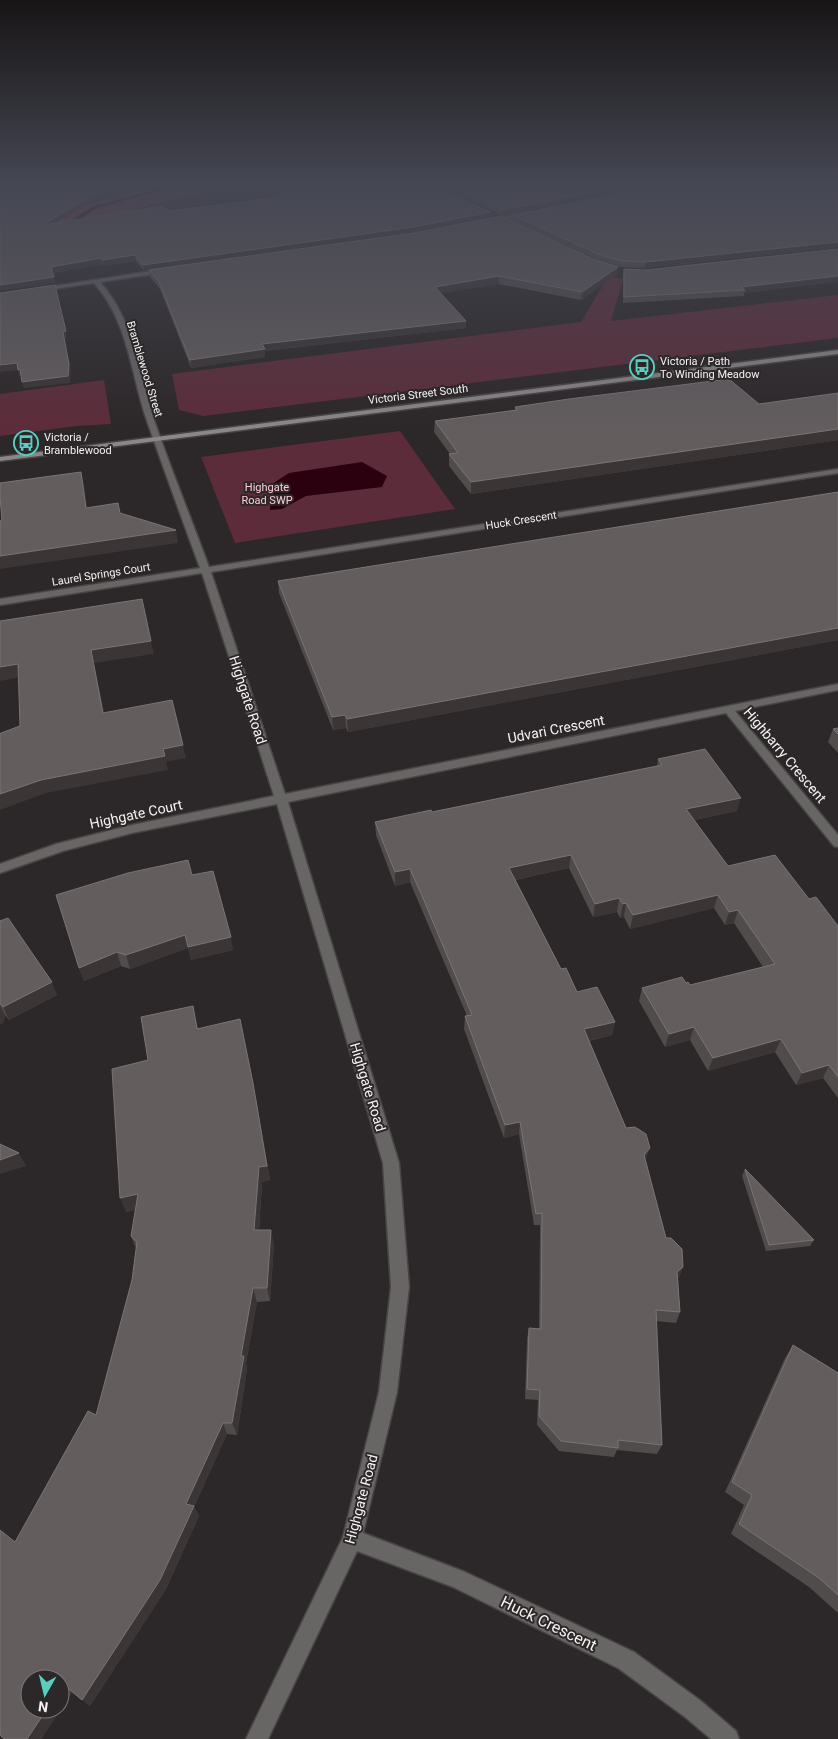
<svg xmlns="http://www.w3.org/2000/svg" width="838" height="1739" font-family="Roboto,sans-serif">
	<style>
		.green { fill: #5d2c3a }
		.forest { fill: #8b344f }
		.water { fill: #2b0110 }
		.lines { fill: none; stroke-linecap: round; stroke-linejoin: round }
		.stream { fill: #2b0110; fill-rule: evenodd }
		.street-casing { stroke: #484344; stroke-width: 3 }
		.secondary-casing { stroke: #484344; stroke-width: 3 }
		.street { fill: #686565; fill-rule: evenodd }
		.secondary { fill: #8b8788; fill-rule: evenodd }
		.wall { fill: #514c4c }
		.shaded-wall { fill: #3b3536 }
		.building { fill: #635d5e; stroke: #7a7575 }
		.labels { text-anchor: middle; stroke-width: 4; stroke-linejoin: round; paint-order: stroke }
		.far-poi-label { font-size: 11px; fill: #f5f2f2; stroke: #2c2728; text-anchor: start }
		.far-street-label { font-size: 11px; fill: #f5f2f2; stroke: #2c2728 }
		.far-park-label { font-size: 11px; fill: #ffcbd7; stroke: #2c2728 }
		.street-label { font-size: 14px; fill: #f5f2f2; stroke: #2c2728 }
		.near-street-label { font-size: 16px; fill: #f5f2f2; stroke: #2c2728 }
	</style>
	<rect width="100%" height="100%" fill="#2c2728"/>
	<!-- green -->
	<g class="green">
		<polygon points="608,277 623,279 611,321 838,295 838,338 203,416 179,410 172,374 581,322"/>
		<polygon points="104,380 111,424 77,426 0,436 0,394"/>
		<polygon points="400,431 455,509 235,543 201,457"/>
	</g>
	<!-- forest -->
	<polygon class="forest" points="158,186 226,186 132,210 48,242 36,218"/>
	<!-- water -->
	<polygon class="water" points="362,462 387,476 382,487 306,496 282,509 270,510 272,484 289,473"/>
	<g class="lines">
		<!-- stream -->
		<polygon class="stream" points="170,186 178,186 97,208 66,228 62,227 93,206"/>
		<defs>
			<g id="street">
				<polygon points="528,212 530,215 489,223 486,221"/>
				<path d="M165,269l2,3 -67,10c34,37 39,92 54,138 17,49 37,98 55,147l629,-98v4l-627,99 74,222 553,-110v6l-103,21 103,124v12l-4,-1 -108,-133 -438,89 111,361 10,124 -12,105 -34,141 102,39 169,80 67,49 35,30 3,8h-28l-26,-22 -67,-49 -165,-81 -96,-36 -89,188h-22l97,-202 36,-145 12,-105 -8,-124 -106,-359 -145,29 -69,18 -63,22v-9l56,-20 76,-19 142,-29 -72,-223 -202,32v-6l200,-31c-18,-49 -36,-98 -53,-147 -16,-46 -19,-101 -53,-138l-55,8 -3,-2z"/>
			</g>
			<polygon id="secondary" points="838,350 838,354 0,461 0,457"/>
		</defs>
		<!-- street casing -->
		<use href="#street" class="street-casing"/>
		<!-- secondary casing -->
		<use href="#secondary" class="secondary-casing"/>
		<!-- street -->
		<use href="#street" class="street"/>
		<!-- secondary -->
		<use href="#secondary" class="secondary"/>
	</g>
	<!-- wall -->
	<g class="wall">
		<polygon points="8,186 113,186 114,189 57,222 170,211 279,197 279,192 490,217 414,232 160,268 595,260 599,261 513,221 513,215 838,186 838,247 645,268 620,267 601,261 618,267 617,274 581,300 499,284 441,293 466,321 466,328 265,351 265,357 191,368 160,289 150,277 149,270 144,271 136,261 103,266 102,264 52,273 55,283"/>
		<polygon points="440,186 652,186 502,215"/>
		<polygon points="838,249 744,293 744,296 623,303 623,275 624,269 646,270"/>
		<polygon points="759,404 838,440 471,494 449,466 449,454 450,454 434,432 435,421 515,410 515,407"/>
		<polygon points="838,492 838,640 348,732 346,728 333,730 279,593 278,581"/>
		<polygon points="838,728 838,753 828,742 833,729"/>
		<polygon points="658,759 737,811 694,820 728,866 809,899 838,926 838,1098 823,1078 796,1085 775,1052 708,1071 690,1040 665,1047 639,1001 642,988 686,983 690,985 763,967 734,923 725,925 714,908 630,929 624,917 620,918 617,912 593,917 569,868 515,880 561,969 577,992 615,1022 612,1035 589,1041 626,1128 646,1161 666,1238 683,1267 678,1279 680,1312 676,1323 656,1321 662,1445 657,1454 617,1450 614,1457 559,1451 537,1425 538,1400 525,1399 527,1339 529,1328 539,1329 540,1225 534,1225 519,1134 504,1138 464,1029 465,1016 467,1016 410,882 395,886 376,835 375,822 432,812 657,766"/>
		<polygon points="192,875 233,950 191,960 188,948 130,969 121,966 84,981 79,968"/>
		<polygon points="0,921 57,995 9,1020 5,1015 3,1023 0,1024"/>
		<polygon points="193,1006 198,1029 256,1098 270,1180 262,1182 259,1230 274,1244 270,1301 257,1302 246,1363 247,1369 237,1435 227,1434 194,1507 199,1516 166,1589 90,1706 72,1692 41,1739 4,1739 15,1542 96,1415 132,1280 136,1248 131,1236 136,1210 126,1212 148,1060"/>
		<polygon points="745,1169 814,1240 810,1246 766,1251 742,1176"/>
		<polygon points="793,1345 838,1373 838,1613 809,1587 731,1534 744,1505 725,1492 785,1358"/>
	</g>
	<!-- shaded-wall -->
	<g class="shaded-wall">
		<polygon points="109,186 113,186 114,189 43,230 42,225"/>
		<polygon points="625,186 652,186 502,215 502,210"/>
		<polygon points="490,212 490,217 414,232 144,271 143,265"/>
		<polygon points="838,242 838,247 645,268 646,262"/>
		<polygon points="135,255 136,261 103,266 102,260"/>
		<polygon points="101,258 102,264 52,273 51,267"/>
		<polygon points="618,267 617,274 581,300 582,292"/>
		<polygon points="499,276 499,284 435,294 435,287"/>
		<polygon points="838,276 838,282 744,293 745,290 741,287"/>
		<polygon points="54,277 55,283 0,291 0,285"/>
		<polygon points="466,321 466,328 265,351 265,357 191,368 190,360 262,344"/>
		<polygon points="66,331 67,338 64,338 71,370 70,383 24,388 22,382 63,332"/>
		<polygon points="17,363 20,369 22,376 19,376 18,370 0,372 0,365"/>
		<polygon points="838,429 838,440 471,494 471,482"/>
		<polygon points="81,472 84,484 89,520 86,508"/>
		<polygon points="176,530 178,543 0,569 0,556"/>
		<polygon points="838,628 838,640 348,732 347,719"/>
		<polygon points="151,641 154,654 94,663 107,726 103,713 91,650"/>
		<polygon points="18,664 23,677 0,681 0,667"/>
		<polygon points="345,715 346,728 333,730 332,717"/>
		<polygon points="183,745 186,758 166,762 163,749"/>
		<polygon points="165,756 168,770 46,793 0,810 0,794 41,780"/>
		<polygon points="741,798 737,811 683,822 686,809"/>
		<polygon points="571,855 569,868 508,881 509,868"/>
		<polygon points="410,869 410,882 395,886 395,872"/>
		<polygon points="718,895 714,908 630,929 633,915"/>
		<polygon points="619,898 617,912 593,917 595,904"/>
		<polygon points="626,903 624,917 620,918 623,904"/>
		<polygon points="738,910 734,923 725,925 729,912"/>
		<polygon points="185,935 231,937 233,950 191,960 188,948 130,969 126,955"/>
		<polygon points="117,952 121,966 84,981 79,968"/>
		<polygon points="52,982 57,995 9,1020 3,1007"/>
		<polygon points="0,1005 5,1015 3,1023 0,1024"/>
		<polygon points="615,1022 612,1035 582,1042 584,1029"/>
		<polygon points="694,1027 690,1040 665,1047 669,1034"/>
		<polygon points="781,1039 775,1052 708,1071 713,1058"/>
		<polygon points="829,1065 823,1078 796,1085 802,1073"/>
		<polygon points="253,1083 270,1180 262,1182 258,1244 254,1230"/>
		<polygon points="520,1122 519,1134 504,1138 505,1125"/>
		<polygon points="650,1148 646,1160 641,1167 644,1155"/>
		<polygon points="19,1153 26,1166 0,1174 0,1160"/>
		<polygon points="138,1194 144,1208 126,1212 120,1198"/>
		<polygon points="271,1230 274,1244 270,1301 267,1288"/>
		<polygon points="683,1267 679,1278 673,1283 677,1272"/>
		<polygon points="253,1288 257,1302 246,1363 247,1369 237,1435 232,1423 241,1356"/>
		<polygon points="223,1423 227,1434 194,1507 199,1516 166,1589 90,1706 82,1700 186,1504"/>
		<polygon points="64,1685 73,1691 41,1739 27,1739 47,1709 60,1709 60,1690"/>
	</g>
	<!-- building -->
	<g class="building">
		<polygon points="8,186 109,186 42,225 162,206 170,211 288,196 279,192 312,186 436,186 490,212 414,227 143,265 135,255 102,260 101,258 51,267 54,277 0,285 0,189"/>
		<polygon points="451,186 625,186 502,210"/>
		<polygon points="656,186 838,186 838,242 646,262 621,261 600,255 513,215"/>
		<polygon points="501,216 595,260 618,267 582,292 499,276 435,287 466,321 262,344 265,349 190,360 159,282 149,270 414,233"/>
		<polygon points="838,249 838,276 741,287 745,290 624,297 624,269 646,270"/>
		<polygon points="55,285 66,331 63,332 69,364 68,376 22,382 20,369 18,370 17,363 0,365 0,293"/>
		<polygon points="729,379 759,404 838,393 838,429 471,482 449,454 458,453 435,421 517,410 515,407 569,399"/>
		<polygon points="81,472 86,508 118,503 120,513 176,530 0,556 0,521 2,520 0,497 0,483"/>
		<polygon points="838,492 838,628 347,719 345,715 332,717 278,581"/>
		<polygon points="142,599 151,641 91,650 103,713 172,700 183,745 163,749 165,756 41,780 0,794 0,734 1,733 20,726 18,664 0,667 0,621"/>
		<polygon points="838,728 838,734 833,729"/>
		<polygon points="705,749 741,798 686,809 728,866 775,855 809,899 816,897 838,926 838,1077 829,1065 802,1073 781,1039 713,1058 694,1027 669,1034 642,988 682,977 686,983 688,982 690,985 775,964 738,910 729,912 718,895 633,915 626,903 623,904 619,898 595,904 571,855 509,868 561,969 566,968 577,992 597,987 615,1022 584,1029 626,1128 635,1127 646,1134 650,1148 644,1155 666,1238 671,1238 682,1249 683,1267 677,1272 680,1312 656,1310 662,1445 618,1440 618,1448 561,1441 539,1416 540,1390 527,1389 529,1328 541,1329 542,1213 536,1214 520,1122 505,1125 465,1016 472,1015 423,898 410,869 395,872 375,822 431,810 432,812 662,765 658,759"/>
		<polygon points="188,860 192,875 213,871 231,937 188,947 185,935 126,955 117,952 79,968 56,895 128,873"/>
		<polygon points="8,918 52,982 3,1007 0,1003 0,921"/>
		<polygon points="193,1006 197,1029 240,1019 253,1083 267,1166 259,1167 254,1230 271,1230 267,1288 253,1288 241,1356 244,1356 232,1423 223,1423 186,1504 194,1506 160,1580 82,1700 64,1685 60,1690 60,1679 30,1679 30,1709 47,1709 27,1739 4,1739 0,1735 0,1530 15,1542 88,1411 96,1415 132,1280 137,1242 131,1236 138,1194 120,1198 112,1069 148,1060 141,1017"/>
		<polygon points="0,1144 19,1153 0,1160"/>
		<polygon points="745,1169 814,1240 769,1245"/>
		<polygon points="793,1345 838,1373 838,1595 819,1578 739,1524 752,1495 732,1482"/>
	</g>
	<!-- sky -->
	<linearGradient id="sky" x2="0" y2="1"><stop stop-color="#181516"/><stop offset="0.43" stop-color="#454753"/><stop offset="1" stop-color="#454753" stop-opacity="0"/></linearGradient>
	<rect width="838" height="430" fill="url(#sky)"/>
	<!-- icons -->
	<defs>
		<symbol id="bus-ring" viewBox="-11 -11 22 22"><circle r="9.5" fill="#2c2728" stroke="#59cebf" stroke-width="1.5"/><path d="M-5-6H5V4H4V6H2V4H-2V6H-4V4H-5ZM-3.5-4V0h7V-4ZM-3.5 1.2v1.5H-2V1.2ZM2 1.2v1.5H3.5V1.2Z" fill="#59cebf"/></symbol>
	</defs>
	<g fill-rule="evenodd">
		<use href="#bus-ring" x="628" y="353" width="28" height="28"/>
		<use href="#bus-ring" x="12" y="429" width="28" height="28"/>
	</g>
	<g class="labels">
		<!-- far-poi labels -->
		<g class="far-poi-label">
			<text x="660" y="365">Victoria / Path<tspan x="660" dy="13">To Winding Meadow</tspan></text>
			<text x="44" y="441">Victoria /<tspan x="44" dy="13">Bramblewood</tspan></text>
		</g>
		<!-- far-street labels -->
		<g class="far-street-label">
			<text transform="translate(145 369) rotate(73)" y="4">Bramblewood Street</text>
			<text transform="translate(418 394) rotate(-7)" y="4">Victoria Street South</text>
			<text transform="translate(521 520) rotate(-9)" y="4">Huck Crescent</text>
			<text transform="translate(101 574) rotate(-9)" y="4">Laurel Springs Court</text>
		</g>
		<!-- far-park labels -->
		<g class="far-park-label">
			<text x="267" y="491">Highgate<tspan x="267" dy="13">Road SWP</tspan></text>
		</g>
		<!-- street labels -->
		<g class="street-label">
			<text transform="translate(248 700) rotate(72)" y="5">Highgate Road</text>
			<text transform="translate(556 729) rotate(-11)" y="5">Udvari Crescent</text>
			<text transform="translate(785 755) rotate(50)" y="5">Highbarry Crescent</text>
			<text transform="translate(136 814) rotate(-12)" y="5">Highgate Court</text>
			<text transform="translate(368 1087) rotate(73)" y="5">Highgate Road</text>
			<text transform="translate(361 1499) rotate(-75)" y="5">Highgate Road</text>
		</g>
		<!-- near-street labels -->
		<g class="near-street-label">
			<text transform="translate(549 1623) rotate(26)" y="6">Huck Crescent</text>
		</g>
	</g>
	<!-- north arrow -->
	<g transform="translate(45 1694) rotate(188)"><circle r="24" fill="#2c2728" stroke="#7c7879"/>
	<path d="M0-4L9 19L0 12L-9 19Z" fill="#59cebf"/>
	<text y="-8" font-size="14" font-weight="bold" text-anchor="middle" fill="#f5f2f2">N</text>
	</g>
</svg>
